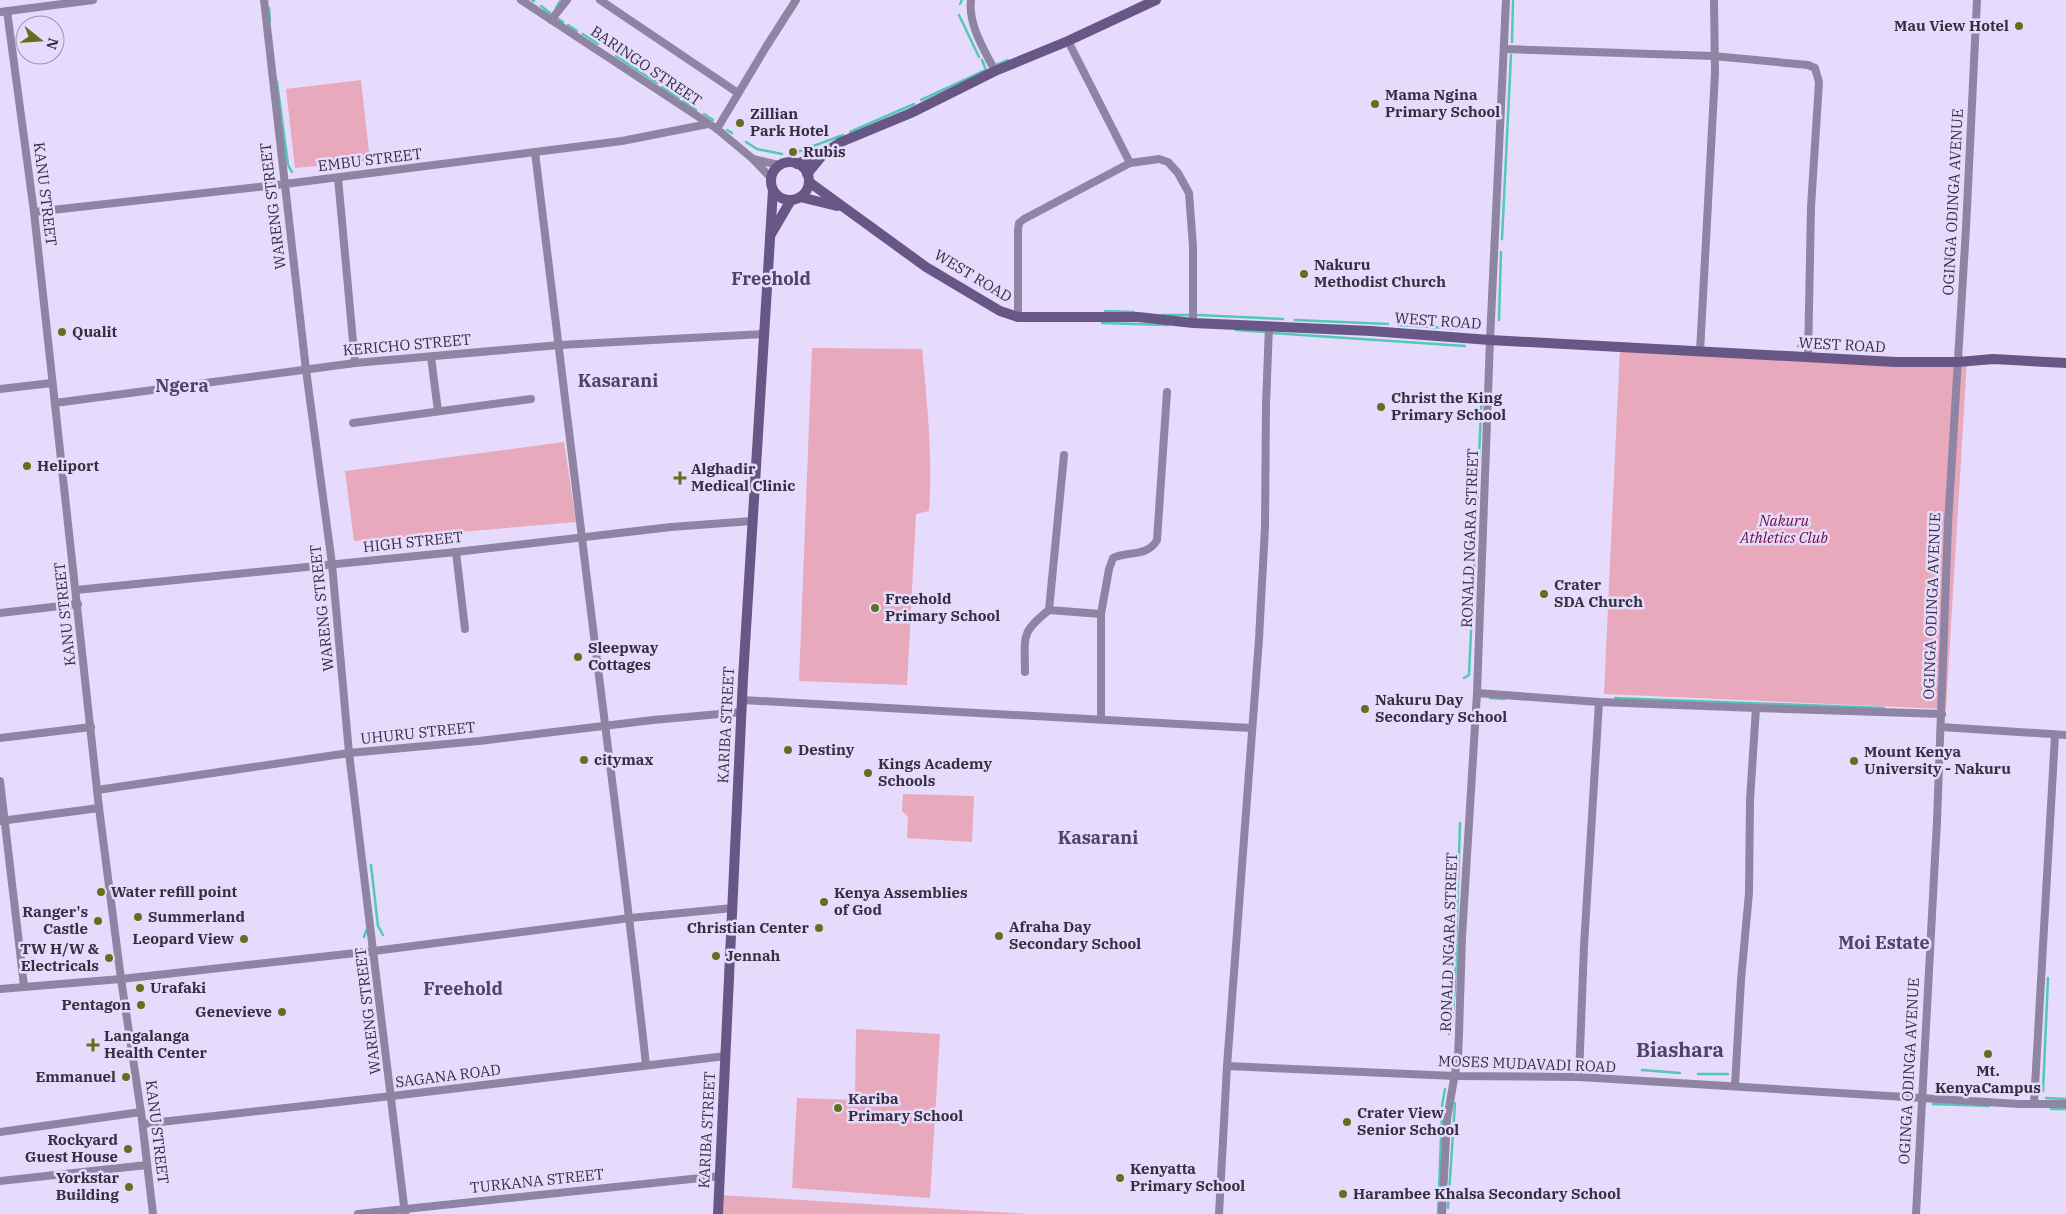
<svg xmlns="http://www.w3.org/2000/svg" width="2066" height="1214" font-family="'IBM Plex Serif',serif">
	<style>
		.green { fill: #e7a9bb }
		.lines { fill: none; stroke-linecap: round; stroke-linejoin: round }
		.stream { stroke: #53c9b5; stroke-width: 2.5 }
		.street { stroke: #8f84a4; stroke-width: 8 }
		.secondary { stroke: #685786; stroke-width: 10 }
		.poi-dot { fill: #60711e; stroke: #e6dbfd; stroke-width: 2 }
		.labels { text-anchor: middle; stroke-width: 5; stroke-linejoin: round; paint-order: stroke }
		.poi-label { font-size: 15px; font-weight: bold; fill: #352f40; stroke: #e6dbfd; text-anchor: start }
		.street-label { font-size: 15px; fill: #352f40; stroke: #e6dbfd }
		.park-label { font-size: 15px; font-style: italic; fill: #73093b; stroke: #e6dbfd }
		.quarter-label { font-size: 18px; font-weight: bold; fill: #4f4366; stroke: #e6dbfd }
		.district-label { font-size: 20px; font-weight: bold; fill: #4f4366; stroke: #e6dbfd }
	</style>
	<rect width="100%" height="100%" fill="#e6dbfd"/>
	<!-- green -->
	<g class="green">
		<polygon points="361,80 370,161 295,168 286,89"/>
		<polygon points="1620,347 1967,360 1946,709 1604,694"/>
		<path d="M812,348l110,1c5,54 11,108 7,162l-13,3 -9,171 -108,-4z"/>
		<polygon points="564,442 576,522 354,541 345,471"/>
		<polygon points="903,794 974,796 972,842 907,838 908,817 902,811"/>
		<polygon points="856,1029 940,1034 930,1198 792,1188 797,1098 855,1100"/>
		<polygon points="720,1195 1027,1214 719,1214"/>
	</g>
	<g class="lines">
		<!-- stream -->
		<g class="stream">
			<polyline points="532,0 534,1"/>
			<polyline points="960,4 962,0"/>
			<polyline points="541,6 550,13"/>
			<polyline points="269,8 270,20"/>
			<polyline points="556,8 561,0"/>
			<polyline points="959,15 979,57"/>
			<polyline points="557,18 563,22"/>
			<polyline points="568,25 577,31"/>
			<polyline points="583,34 598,44"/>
			<polyline points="1512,42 1513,0"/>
			<polyline points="616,56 657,83"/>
			<polyline points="996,65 1008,60"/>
			<polyline points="277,82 288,165 292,172"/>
			<polyline points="662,87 679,98"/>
			<polyline points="921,100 986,70 982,60"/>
			<polyline points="683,101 696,110"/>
			<polyline points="704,114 713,120"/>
			<polyline points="727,130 732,133"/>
			<polyline points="850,132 914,104"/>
			<polyline points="746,142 757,149 782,154"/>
			<polyline points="792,154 843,135"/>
			<polyline points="1502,239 1511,55"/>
			<polyline points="1105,311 1134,312"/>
			<polyline points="1162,315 1190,315"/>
			<polyline points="1198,315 1283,319"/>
			<polyline points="1295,320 1388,324"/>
			<polyline points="1499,320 1501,252"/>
			<polyline points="1102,323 1168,325"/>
			<polyline points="1398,325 1465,329"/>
			<polyline points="1236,330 1266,332"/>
			<polyline points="1272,333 1465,346"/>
			<polyline points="1798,346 1806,347"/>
			<polyline points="1464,678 1469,675 1482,391"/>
			<polyline points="1490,698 1505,699"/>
			<polyline points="1615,698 1884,708"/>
			<polyline points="371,865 378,926 383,935"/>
			<polyline points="364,937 367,929"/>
			<polyline points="1449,1034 1452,1024 1455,985 1460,823"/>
			<polyline points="1642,1070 1680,1073"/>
			<polyline points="1698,1074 1728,1074"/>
			<polyline points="2043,1091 2048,978"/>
			<polyline points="2046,1098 2066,1099"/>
			<polyline points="1933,1104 1989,1106"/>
			<polyline points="1442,1106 1445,1089"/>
			<polyline points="2051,1109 2066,1109"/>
			<polyline points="1448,1208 1455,1103"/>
			<polyline points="1438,1214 1442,1114"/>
		</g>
		<!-- street -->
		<g class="street">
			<polyline points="264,0 306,370 332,564 349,753 405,1214"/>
			<polyline points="521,0 717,129 753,159 771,178"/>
			<polyline points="600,0 738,93"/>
			<path d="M971,0c-3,25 13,49 24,71"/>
			<polyline points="7,11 34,212 99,808 121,979 141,1112 153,1214"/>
			<polyline points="0,12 93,0"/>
			<polyline points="551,20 567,0"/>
			<polyline points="1505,49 1713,56 1808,65 1815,68 1819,82 1811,207 1808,358"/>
			<polyline points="717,129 766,47 796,0"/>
			<path d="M535,152c16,129 31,257 47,386 21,176 45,351 64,527"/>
			<polyline points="753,159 779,165"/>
			<polyline points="1130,163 1159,159 1168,162 1178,173 1189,193 1193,247 1193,323"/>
			<polyline points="338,178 355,363"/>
			<polyline points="34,212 285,184 535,152 622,141 708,124"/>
			<polyline points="1018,317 1018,230 1019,223 1024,219 1130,163 1068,41"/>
			<polyline points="1700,352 1715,73 1714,0"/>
			<polyline points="431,357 438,411"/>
			<polyline points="0,389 52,383"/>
			<polyline points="55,403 355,363 560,345 764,334"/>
			<polyline points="353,423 531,399"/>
			<polyline points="1064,455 1049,610 1101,614"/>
			<polyline points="456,552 465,629"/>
			<polyline points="76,590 456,552 671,527 752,521"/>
			<polyline points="0,613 78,604"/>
			<path d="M1025,672c0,-36 -5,-39 24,-62"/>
			<polyline points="1477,693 1599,702 1756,708 1750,800 1749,893 1741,980 1735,1086"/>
			<polyline points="742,700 1251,728"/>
			<polyline points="1756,708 1942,714"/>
			<path d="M1101,718v-104l8,-45 4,-11c14,-7 35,-1 44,-18l10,-148"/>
			<polyline points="1941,727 2066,735"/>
			<polyline points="0,738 91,727"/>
			<polyline points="0,781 24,986"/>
			<polyline points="97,790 349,753 479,741 653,720 742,712"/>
			<polyline points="0,821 99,808"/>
			<polyline points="0,989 121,979 374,951 630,918 733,908"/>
			<polyline points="1227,1066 1455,1076 1579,1077 2019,1104 2066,1104"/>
			<polyline points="1579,1077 1584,946 1599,702"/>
			<polyline points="2034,1104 2055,735"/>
			<polyline points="143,1124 392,1096 726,1056"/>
			<polyline points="0,1132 141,1112"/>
			<polyline points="0,1181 147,1165"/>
			<polyline points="358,1214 720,1176"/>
			<polyline points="1219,1214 1227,1066 1259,639 1265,527 1266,405 1269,326"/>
			<polyline points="1442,1214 1447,1119 1458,1056 1459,1033 1462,937 1477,693 1490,340 1506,0"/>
			<polyline points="1916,1214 1937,821 1948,524 1966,228 1977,0"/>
		</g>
		<!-- secondary -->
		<g class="secondary">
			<circle cx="790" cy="181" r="19"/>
			<polyline points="797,164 830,149 841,142 911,113 995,71 1068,41 1156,0"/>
			<polyline points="807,174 825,152"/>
			<polyline points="809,182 926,267 1000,311 1018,317 1138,317 1193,323 1371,331 1490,340 1896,362 1958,362 1993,359 2066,363"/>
			<polyline points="800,197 837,206"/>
			<polyline points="770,236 791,200"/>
			<polyline points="718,1214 743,678 773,190"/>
		</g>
	</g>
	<!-- markers -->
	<g class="poi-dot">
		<circle cx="2019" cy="26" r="5"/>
		<circle cx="1375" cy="104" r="5"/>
		<circle cx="740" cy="123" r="5"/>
		<circle cx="793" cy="152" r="5"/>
		<circle cx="1304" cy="274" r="5"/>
		<circle cx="62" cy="332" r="5"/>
		<circle cx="1381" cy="407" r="5"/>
		<circle cx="27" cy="466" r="5"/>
		<path d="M677.5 470.5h5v5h5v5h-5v5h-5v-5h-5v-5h5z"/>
		<circle cx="1544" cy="594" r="5"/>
		<circle cx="875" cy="608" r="5"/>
		<circle cx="578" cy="657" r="5"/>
		<circle cx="1365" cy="709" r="5"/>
		<circle cx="788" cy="750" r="5"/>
		<circle cx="584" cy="760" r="5"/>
		<circle cx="1854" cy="761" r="5"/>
		<circle cx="868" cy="773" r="5"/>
		<circle cx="101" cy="892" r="5"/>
		<circle cx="824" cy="902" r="5"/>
		<circle cx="138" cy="917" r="5"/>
		<circle cx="98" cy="921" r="5"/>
		<circle cx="819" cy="928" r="5"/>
		<circle cx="999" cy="936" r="5"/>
		<circle cx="244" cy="939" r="5"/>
		<circle cx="716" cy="956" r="5"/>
		<circle cx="109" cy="958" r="5"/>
		<circle cx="140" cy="988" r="5"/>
		<circle cx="141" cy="1005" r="5"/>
		<circle cx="282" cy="1012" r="5"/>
		<path d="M90.5 1037.5h5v5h5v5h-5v5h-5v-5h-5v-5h5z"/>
		<circle cx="1988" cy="1054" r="5"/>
		<circle cx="126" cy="1077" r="5"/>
		<circle cx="838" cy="1108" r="5"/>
		<circle cx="1347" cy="1122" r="5"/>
		<circle cx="128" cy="1149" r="5"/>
		<circle cx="1120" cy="1178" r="5"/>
		<circle cx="129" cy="1187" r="5"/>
		<circle cx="1343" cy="1194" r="5"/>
	</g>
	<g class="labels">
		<!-- poi labels -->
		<g class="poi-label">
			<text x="2009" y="31" text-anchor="end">Mau View Hotel</text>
			<text x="1385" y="100">Mama Ngina<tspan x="1385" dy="17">Primary School</tspan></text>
			<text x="750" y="119">Zillian<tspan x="750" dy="17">Park Hotel</tspan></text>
			<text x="803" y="157">Rubis</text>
			<text x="1314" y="270">Nakuru<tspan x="1314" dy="17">Methodist Church</tspan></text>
			<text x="72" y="337">Qualit</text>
			<text x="1391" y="403">Christ the King<tspan x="1391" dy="17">Primary School</tspan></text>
			<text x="37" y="471">Heliport</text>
			<text x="691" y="474">Alghadir<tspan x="691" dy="17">Medical Clinic</tspan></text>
			<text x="1554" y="590">Crater<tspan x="1554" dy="17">SDA Church</tspan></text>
			<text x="885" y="604">Freehold<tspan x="885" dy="17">Primary School</tspan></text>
			<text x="588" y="653">Sleepway<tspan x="588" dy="17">Cottages</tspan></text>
			<text x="1375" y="705">Nakuru Day<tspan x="1375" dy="17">Secondary School</tspan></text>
			<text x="798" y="755">Destiny</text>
			<text x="1864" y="757">Mount Kenya<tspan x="1864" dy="17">University - Nakuru</tspan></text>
			<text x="594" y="765">citymax</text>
			<text x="878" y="769">Kings Academy<tspan x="878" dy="17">Schools</tspan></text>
			<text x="111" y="897">Water refill point</text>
			<text x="834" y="898">Kenya Assemblies<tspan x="834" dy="17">of God</tspan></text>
			<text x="88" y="917" text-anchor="end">Ranger's<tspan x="88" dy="17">Castle</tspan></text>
			<text x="148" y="922">Summerland</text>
			<text x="1009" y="932">Afraha Day<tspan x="1009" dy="17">Secondary School</tspan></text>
			<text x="809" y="933" text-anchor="end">Christian Center</text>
			<text x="234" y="944" text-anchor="end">Leopard View</text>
			<text x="99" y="954" text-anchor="end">TW H/W &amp;<tspan x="99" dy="17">Electricals</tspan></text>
			<text x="726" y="961">Jennah</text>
			<text x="150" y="993">Urafaki</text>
			<text x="131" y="1010" text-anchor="end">Pentagon</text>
			<text x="272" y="1017" text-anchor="end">Genevieve</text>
			<text x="104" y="1041">Langalanga<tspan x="104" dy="17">Health Center</tspan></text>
			<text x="1988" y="1076" text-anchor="middle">Mt.<tspan x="1988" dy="17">KenyaCampus</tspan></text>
			<text x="116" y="1082" text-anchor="end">Emmanuel</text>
			<text x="848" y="1104">Kariba<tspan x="848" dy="17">Primary School</tspan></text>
			<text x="1357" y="1118">Crater View<tspan x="1357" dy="17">Senior School</tspan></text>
			<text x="118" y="1145" text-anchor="end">Rockyard<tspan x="118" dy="17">Guest House</tspan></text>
			<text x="1130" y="1174">Kenyatta<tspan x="1130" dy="17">Primary School</tspan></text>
			<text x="119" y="1183" text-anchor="end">Yorkstar<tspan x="119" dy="17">Building</tspan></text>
			<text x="1353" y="1199">Harambee Khalsa Secondary School</text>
		</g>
		<!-- street labels -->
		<g class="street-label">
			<text transform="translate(646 66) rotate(34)" y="5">BARINGO STREET</text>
			<text transform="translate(370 160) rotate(-7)" y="5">EMBU STREET</text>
			<text transform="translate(45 194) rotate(83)" y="5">KANU STREET</text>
			<text transform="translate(1953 202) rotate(-87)" y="5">OGINGA ODINGA AVENUE</text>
			<text transform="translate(273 206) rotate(-97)" y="5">WARENG STREET</text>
			<text transform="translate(973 276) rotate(31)" y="5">WEST ROAD</text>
			<text transform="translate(1438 321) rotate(4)" y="5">WEST ROAD</text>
			<text transform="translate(407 345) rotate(-5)" y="5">KERICHO STREET</text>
			<text transform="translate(1842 345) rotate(3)" y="5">WEST ROAD</text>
			<text transform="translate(1470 538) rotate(-88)" y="5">RONALD NGARA STREET</text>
			<text transform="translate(413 542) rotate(-6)" y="5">HIGH STREET</text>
			<text transform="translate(1932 606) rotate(-88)" y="5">OGINGA ODINGA AVENUE</text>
			<text transform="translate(322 608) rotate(-96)" y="5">WARENG STREET</text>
			<text transform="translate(65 614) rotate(-96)" y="5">KANU STREET</text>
			<text transform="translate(726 725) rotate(-87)" y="5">KARIBA STREET</text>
			<text transform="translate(418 733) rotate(-6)" y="5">UHURU STREET</text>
			<text transform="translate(1449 942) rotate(-88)" y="5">RONALD NGARA STREET</text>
			<text transform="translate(368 1011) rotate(-97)" y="5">WARENG STREET</text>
			<text transform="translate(1527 1064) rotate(2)" y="5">MOSES MUDAVADI ROAD</text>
			<text transform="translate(1909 1071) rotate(-87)" y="5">OGINGA ODINGA AVENUE</text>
			<text transform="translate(448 1076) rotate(-7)" y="5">SAGANA ROAD</text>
			<text transform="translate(707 1130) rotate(-87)" y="5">KARIBA STREET</text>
			<text transform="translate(157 1132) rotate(83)" y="5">KANU STREET</text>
			<text transform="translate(537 1181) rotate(-6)" y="5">TURKANA STREET</text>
		</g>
		<!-- park labels -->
		<g class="park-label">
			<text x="1784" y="526">Nakuru<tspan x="1784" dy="17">Athletics Club</tspan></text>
		</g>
		<!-- quarter labels -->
		<g class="quarter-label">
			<text x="771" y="285">Freehold</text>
			<text x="618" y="387">Kasarani</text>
			<text x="182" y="392">Ngera</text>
			<text x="1098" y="844">Kasarani</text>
			<text x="1884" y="949">Moi Estate</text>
			<text x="463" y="995">Freehold</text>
		</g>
		<!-- district labels -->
		<g class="district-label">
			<text x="1680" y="1057">Biashara</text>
		</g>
	</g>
	<!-- north arrow -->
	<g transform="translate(40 40) rotate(107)"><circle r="24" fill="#e6dbfd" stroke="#9f96b1"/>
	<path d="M0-4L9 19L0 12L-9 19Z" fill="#60711e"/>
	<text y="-8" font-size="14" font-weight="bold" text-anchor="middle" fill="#352f40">N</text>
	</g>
</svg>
